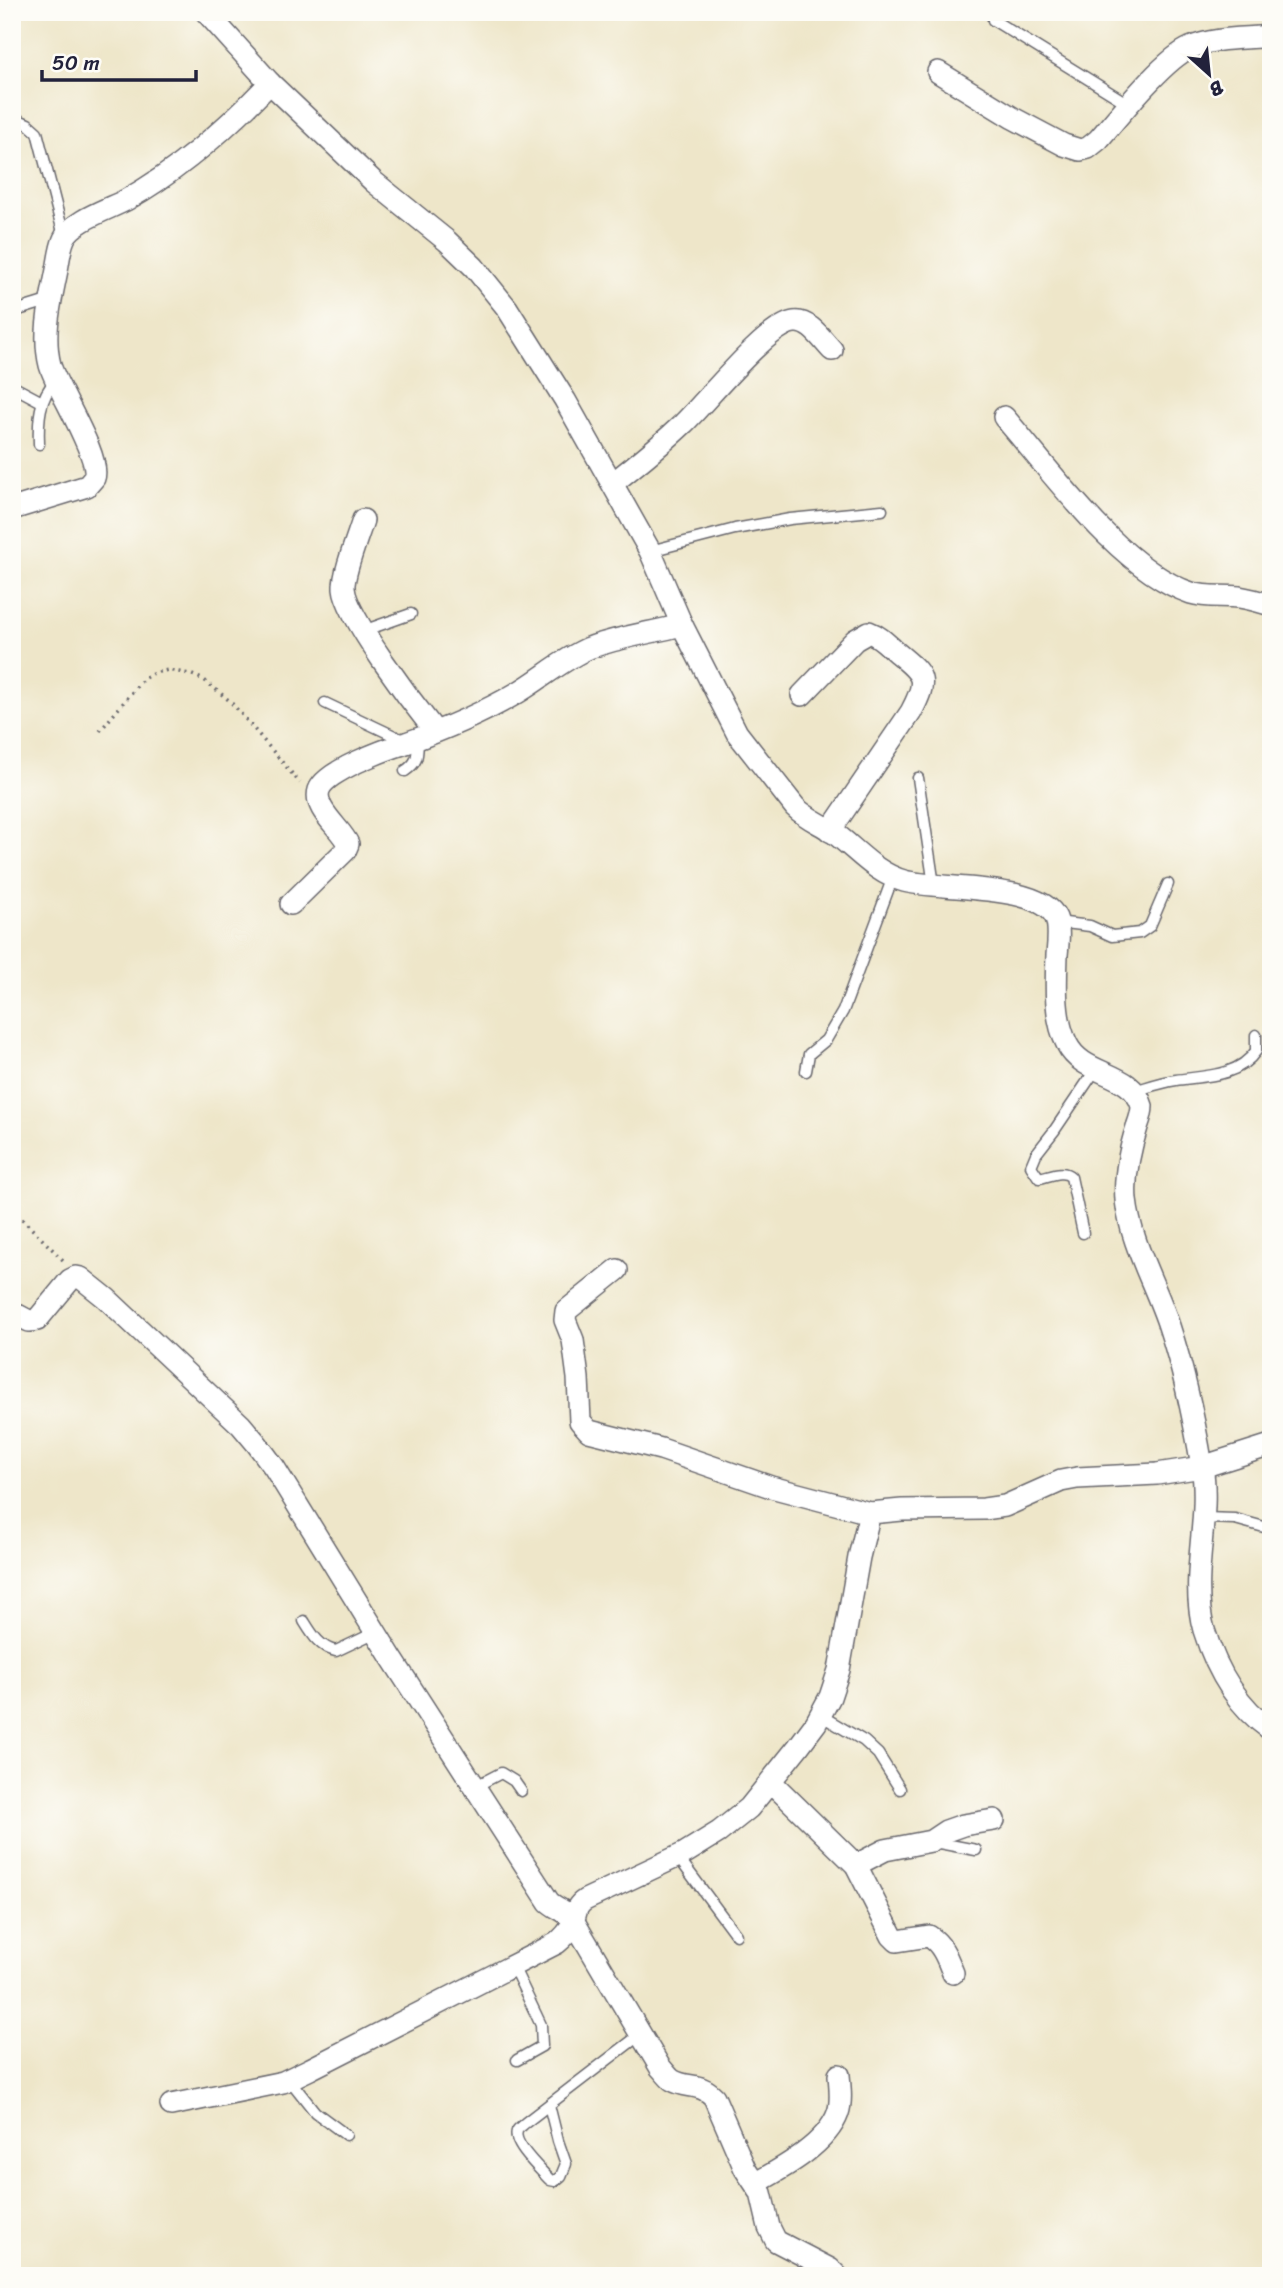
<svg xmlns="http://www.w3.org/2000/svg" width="1283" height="2288" font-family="Sriracha,sans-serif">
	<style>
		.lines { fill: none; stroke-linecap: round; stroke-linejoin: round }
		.service-casing { stroke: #69676d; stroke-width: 13 }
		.minor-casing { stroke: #69676d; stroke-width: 24 }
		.path { stroke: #69676d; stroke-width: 3.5; stroke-dasharray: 2 5; stroke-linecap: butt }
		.service { stroke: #fff; stroke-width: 10 }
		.minor { stroke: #fff; stroke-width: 21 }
	</style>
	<rect width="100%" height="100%" fill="#fdfcf7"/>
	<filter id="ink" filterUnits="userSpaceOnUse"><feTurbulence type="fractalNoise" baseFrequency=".0143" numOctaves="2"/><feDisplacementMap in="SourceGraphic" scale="14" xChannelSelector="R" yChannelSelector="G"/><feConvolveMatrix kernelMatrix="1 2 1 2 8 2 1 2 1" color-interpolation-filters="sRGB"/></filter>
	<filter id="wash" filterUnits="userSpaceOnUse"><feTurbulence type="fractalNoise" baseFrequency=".00686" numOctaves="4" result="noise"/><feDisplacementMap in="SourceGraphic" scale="28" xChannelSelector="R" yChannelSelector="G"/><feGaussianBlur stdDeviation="1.57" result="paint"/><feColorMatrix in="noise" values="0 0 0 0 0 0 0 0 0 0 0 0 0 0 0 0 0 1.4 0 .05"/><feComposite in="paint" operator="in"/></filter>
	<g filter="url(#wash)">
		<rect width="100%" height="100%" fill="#eee6c9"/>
	</g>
	<g filter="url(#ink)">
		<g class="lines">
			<defs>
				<g id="service">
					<polyline points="993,20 1130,105"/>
					<polyline points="12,117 28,124 37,132 64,236"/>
					<polyline points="12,312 51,300"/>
					<polyline points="12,386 42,402"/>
					<path d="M39,444c-1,-24 0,-46 17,-64"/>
					<polyline points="650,551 735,529 790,519 882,510"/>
					<polyline points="363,631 411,614"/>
					<polyline points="325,703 405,741"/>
					<path d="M405,771c15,-10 12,-17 13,-34"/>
					<polyline points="918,778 934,885"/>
					<polyline points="1057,922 1090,926 1112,936 1140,933 1150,926 1168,884"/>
					<polyline points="806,1071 809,1054 826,1040 843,1011 893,877"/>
					<path d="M1134,1091c14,-4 28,-9 42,-11 29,-4 62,-3 80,-29v-16"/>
					<path d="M1083,1233l-12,-56c-8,-8 -21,-1 -32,1l-8,-12 5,-12 18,-23 42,-62"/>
					<polyline points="1204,1518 1235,1519 1264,1527"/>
					<path d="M304,1621c8,13 16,27 32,30l40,-19"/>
					<polyline points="820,1715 864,1741 878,1754 900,1789"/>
					<polyline points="476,1786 501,1773 514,1781 521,1791"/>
					<polyline points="934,1842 976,1850"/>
					<polyline points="678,1857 736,1935"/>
					<polyline points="513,1966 541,2025 542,2046 517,2060"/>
					<polyline points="289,2079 315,2112 346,2135"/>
					<path d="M549,2105l9,36 8,23 -5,12 -6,5 -5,-1c-8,-9 -38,-36 -33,-49 1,-3 6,-6 8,-8l116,-89"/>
				</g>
				<g id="minor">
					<path d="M206,12l64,71 104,99 73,59 27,26 33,41 58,92 85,151 32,74 55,108 58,74c10,10 22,15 35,23 25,17 44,43 74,51 33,9 137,2 152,37 4,10 2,26 1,37 -1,28 -3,64 10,89 16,33 65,26 75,62 0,8 -2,13 -5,21 -7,22 -13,49 -11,73 5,45 29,83 43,126 15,45 25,93 33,140 9,53 -13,112 2,164 12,39 33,76 67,100"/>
					<path d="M938,72l75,46 51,27 16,5 8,-2 10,-8c20,-23 66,-81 92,-92 24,-11 55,-9 81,-12"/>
					<path d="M1004,417c47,54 117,153 187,176 16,5 32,2 48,4 11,2 22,5 32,8"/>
					<path d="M613,483c24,-19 48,-38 70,-59 22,-21 84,-99 111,-102 16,-2 28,18 38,28"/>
					<path d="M12,509l75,-23c1,-1 7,-8 7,-8 8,-20 -38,-90 -44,-113 -8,-32 1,-64 7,-95 2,-10 3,-22 7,-31 7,-18 45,-30 62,-39 54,-30 101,-72 144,-117"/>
					<path d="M363,520c-5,16 -20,54 -19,68 2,28 70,117 90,142"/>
					<path d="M802,695l53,-55 14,-8c11,4 18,12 27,20 28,23 33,26 15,60l-81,119"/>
					<path d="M291,904l54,-53 3,-7c-7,-16 -35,-35 -29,-54 6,-19 68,-41 87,-47 37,-13 77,-30 111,-50 24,-14 46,-34 72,-45 29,-11 62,-15 93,-23"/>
					<polyline points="617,1270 566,1311 565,1320 573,1340 578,1378 580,1421 589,1431 661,1449 771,1487 870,1513"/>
					<path d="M12,1312l17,9 8,-1 33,-40 6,-3 5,1 25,20 135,127 16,19 17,23 117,190 158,245c8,7 18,9 24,18l87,147c4,4 8,10 12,13 15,9 28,2 42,17l31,72 16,24 8,34 7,14 54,28 7,7"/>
					<path d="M771,1782l85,83 36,71 5,5 32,-5c14,9 18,22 24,37"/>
					<polyline points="856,1865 885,1850 931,1841 946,1831 963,1825 994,1820"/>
					<path d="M171,2105l112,-23 27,-13 247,-126c6,-5 12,-11 15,-18 5,-11 2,-18 13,-25l100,-47 34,-21 30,-24 49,-61 18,-24 14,-26 9,-27 20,-113 11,-44 32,-3 82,-1 21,-3 56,-25 16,-3 80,-4 45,-7 69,-22"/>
					<path d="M756,2183c27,-15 71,-39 82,-70 4,-12 2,-26 1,-38"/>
				</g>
			</defs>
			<!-- service casing -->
			<use href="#service" class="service-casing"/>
			<!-- minor casing -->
			<use href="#minor" class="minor-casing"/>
			<!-- path -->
			<g class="path">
				<polyline points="100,731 143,679 154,673 168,670 190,674 204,680 230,701 300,783"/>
				<polyline points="12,1209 65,1262"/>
			</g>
			<!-- service -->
			<use href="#service" class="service"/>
			<!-- minor -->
			<use href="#minor" class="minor"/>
		</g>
	</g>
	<!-- margin -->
	<rect width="1283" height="2288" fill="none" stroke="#fdfcf7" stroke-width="42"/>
	<!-- north arrow -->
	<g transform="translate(1209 74) rotate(153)" stroke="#fdfcf7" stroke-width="5" paint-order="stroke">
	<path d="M0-5L12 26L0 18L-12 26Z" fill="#22223b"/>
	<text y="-10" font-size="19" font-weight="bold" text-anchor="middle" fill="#22223b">B</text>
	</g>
	<!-- scale -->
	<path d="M42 70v10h154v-10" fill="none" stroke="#22223b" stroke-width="3.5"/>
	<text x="52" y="70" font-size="21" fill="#22223b" stroke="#fdfcf7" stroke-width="5" paint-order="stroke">50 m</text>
</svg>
